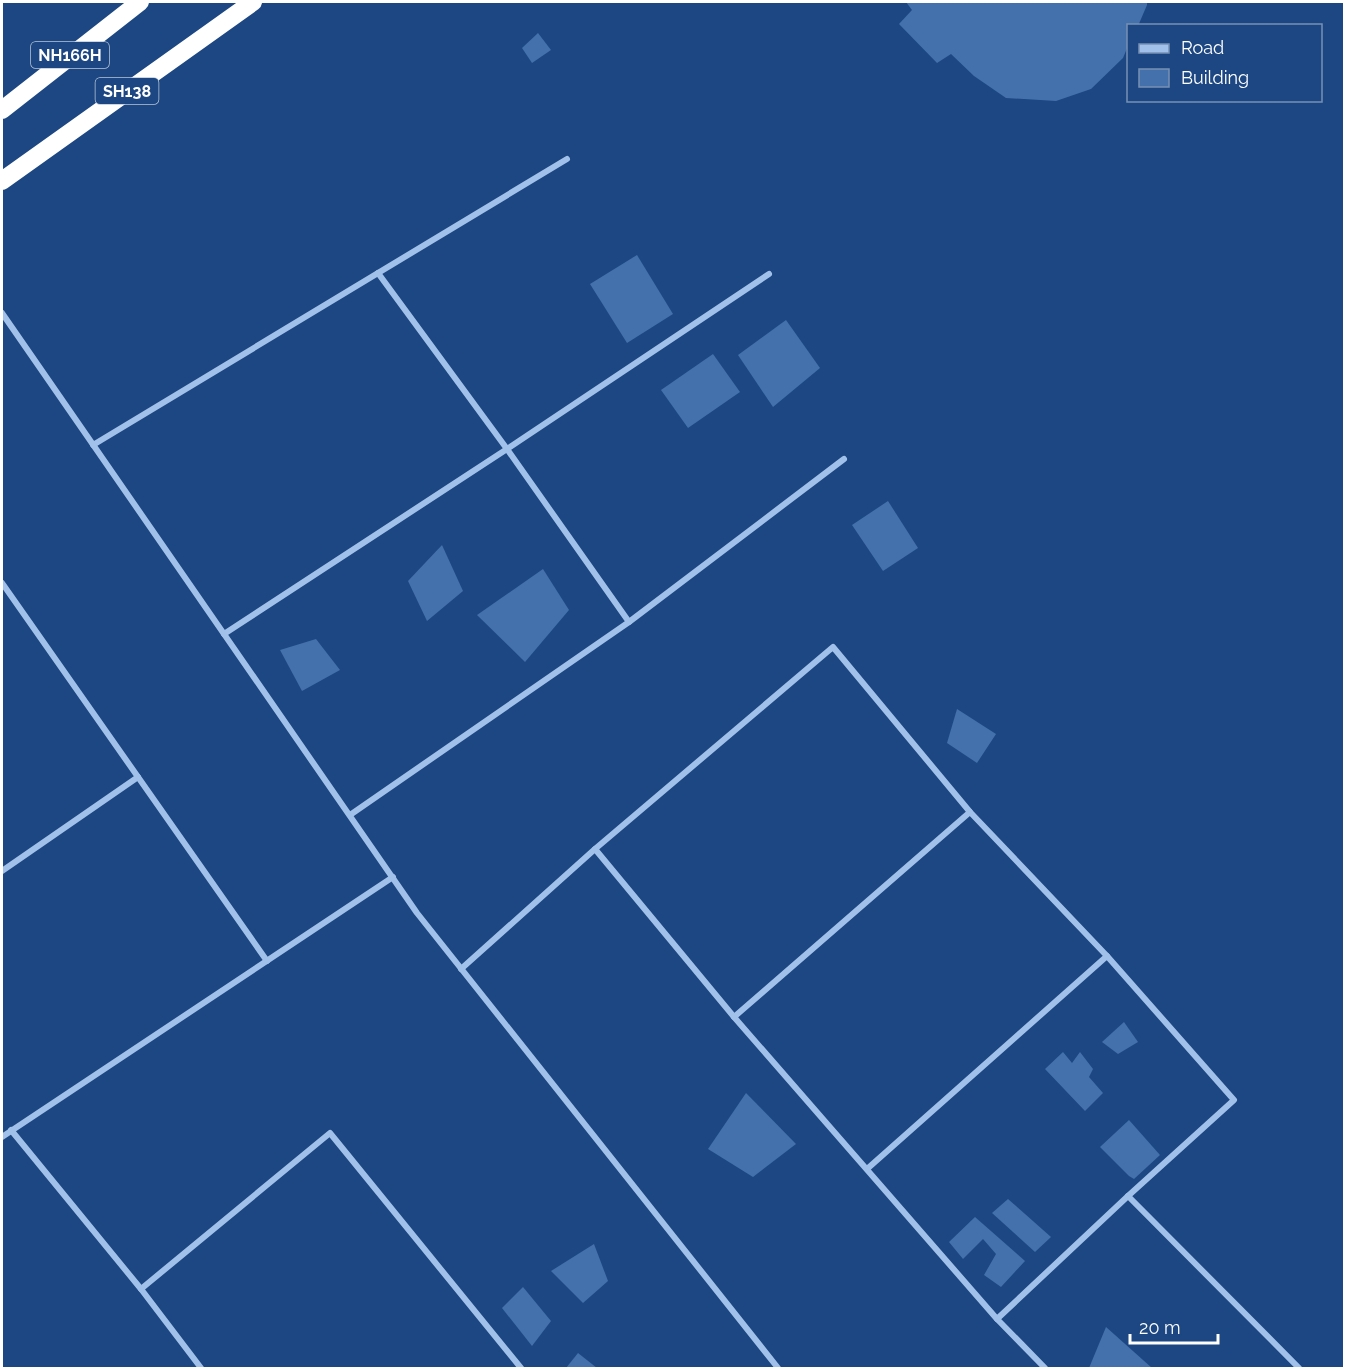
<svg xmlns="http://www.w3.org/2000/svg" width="1346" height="1370" font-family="Raleway,sans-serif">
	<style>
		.building { fill: #4470ab }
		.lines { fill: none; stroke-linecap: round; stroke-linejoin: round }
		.street { stroke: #a1c1ea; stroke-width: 6 }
		.highway { stroke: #fff; stroke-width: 18 }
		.labels { text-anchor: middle; stroke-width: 5; stroke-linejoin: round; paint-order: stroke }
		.shield { fill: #1c4782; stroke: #bbc8da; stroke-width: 1.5 }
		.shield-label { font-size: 16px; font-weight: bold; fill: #fff }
	</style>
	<rect width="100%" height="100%" fill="#1c4782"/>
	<!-- building -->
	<g class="building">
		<polygon points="906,2 1147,2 1147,5 1138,26 1128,26 1128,46 1123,58 1091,89 1056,101 1006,98 974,76 951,54 937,63 899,24 912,10"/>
		<polygon points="538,33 551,50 532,63 522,48"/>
		<polygon points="637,255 673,314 627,343 590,284"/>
		<polygon points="786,320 820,368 773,407 738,355"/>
		<polygon points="713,354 740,392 688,428 661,390"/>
		<polygon points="888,501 918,548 883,571 852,525"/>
		<polygon points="442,545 463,591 427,621 408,581"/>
		<polygon points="543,569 569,610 525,662 477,615"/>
		<polygon points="316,639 340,670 302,691 280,650"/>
		<polygon points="957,709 996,734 977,763 947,743"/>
		<polygon points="1124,1022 1138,1042 1118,1054 1102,1042"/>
		<polygon points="1063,1052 1072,1063 1080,1052 1093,1069 1089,1077 1103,1093 1085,1111 1045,1069"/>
		<polygon points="746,1093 796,1144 753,1177 708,1149"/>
		<polygon points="1129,1120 1160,1155 1134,1179 1129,1176 1100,1147"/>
		<polygon points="1008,1199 1051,1237 1035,1252 992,1213"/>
		<polygon points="975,1217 1025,1261 1001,1287 984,1275 996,1254 983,1239 963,1259 949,1242"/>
		<polygon points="594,1244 608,1281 583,1303 551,1271"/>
		<polygon points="523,1287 551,1321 532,1346 502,1308"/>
		<polygon points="1106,1327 1152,1368 1089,1368"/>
		<polygon points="578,1353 597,1368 566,1368"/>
	</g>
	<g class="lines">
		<!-- street -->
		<g class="street">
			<polyline points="378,273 507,449 629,622"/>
			<polyline points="2,313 417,913 778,1368"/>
			<polyline points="93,445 567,159"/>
			<polyline points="2,583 267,961"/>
			<polyline points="224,634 507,449 769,274"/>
			<polyline points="350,815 629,622 844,459"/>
			<polyline points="595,849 734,1017 997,1319"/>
			<polyline points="2,871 138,777"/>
			<polyline points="461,969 595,849 833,647 970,812 1107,956 1234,1100 1128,1196 997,1319 1045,1368"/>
			<polyline points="734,1017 970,812"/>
			<polyline points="11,1130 141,1289 201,1368"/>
			<polyline points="2,1137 393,877"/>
			<polyline points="867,1169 1107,956"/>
			<polyline points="1128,1196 1299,1368"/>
			<polyline points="141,1289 330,1133 521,1368"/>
		</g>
		<!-- highway -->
		<g class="highway">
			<polyline points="2,110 140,2"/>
			<polyline points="2,181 253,2"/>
		</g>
	</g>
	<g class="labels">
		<!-- shield labels -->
		<g class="shield">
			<rect x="31" y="42" width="78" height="26" rx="4.5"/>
			<rect x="95.5" y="78" width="63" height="26" rx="4.5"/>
		</g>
		<g class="shield-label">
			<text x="70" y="61">NH166H</text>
			<text x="127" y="97">SH138</text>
		</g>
	</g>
	<!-- border -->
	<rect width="1346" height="1370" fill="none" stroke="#ffffff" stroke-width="6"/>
	<!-- legend -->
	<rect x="1127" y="24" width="195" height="78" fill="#1c4782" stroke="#7791b4" stroke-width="1.5"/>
	<rect x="1139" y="44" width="30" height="9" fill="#a1c1ea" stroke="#7791b4" stroke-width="1.5"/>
	<text x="1181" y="54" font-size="18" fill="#ffffff">Road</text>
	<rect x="1139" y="69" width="30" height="18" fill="#4470ab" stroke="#7791b4" stroke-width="1.5"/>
	<text x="1181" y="84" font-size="18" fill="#ffffff">Building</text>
	<!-- scale -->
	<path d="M1130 1334v9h88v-9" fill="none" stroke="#ffffff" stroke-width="3"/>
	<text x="1139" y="1334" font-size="18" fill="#ffffff" stroke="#1c4782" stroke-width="4.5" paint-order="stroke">20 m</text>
</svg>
